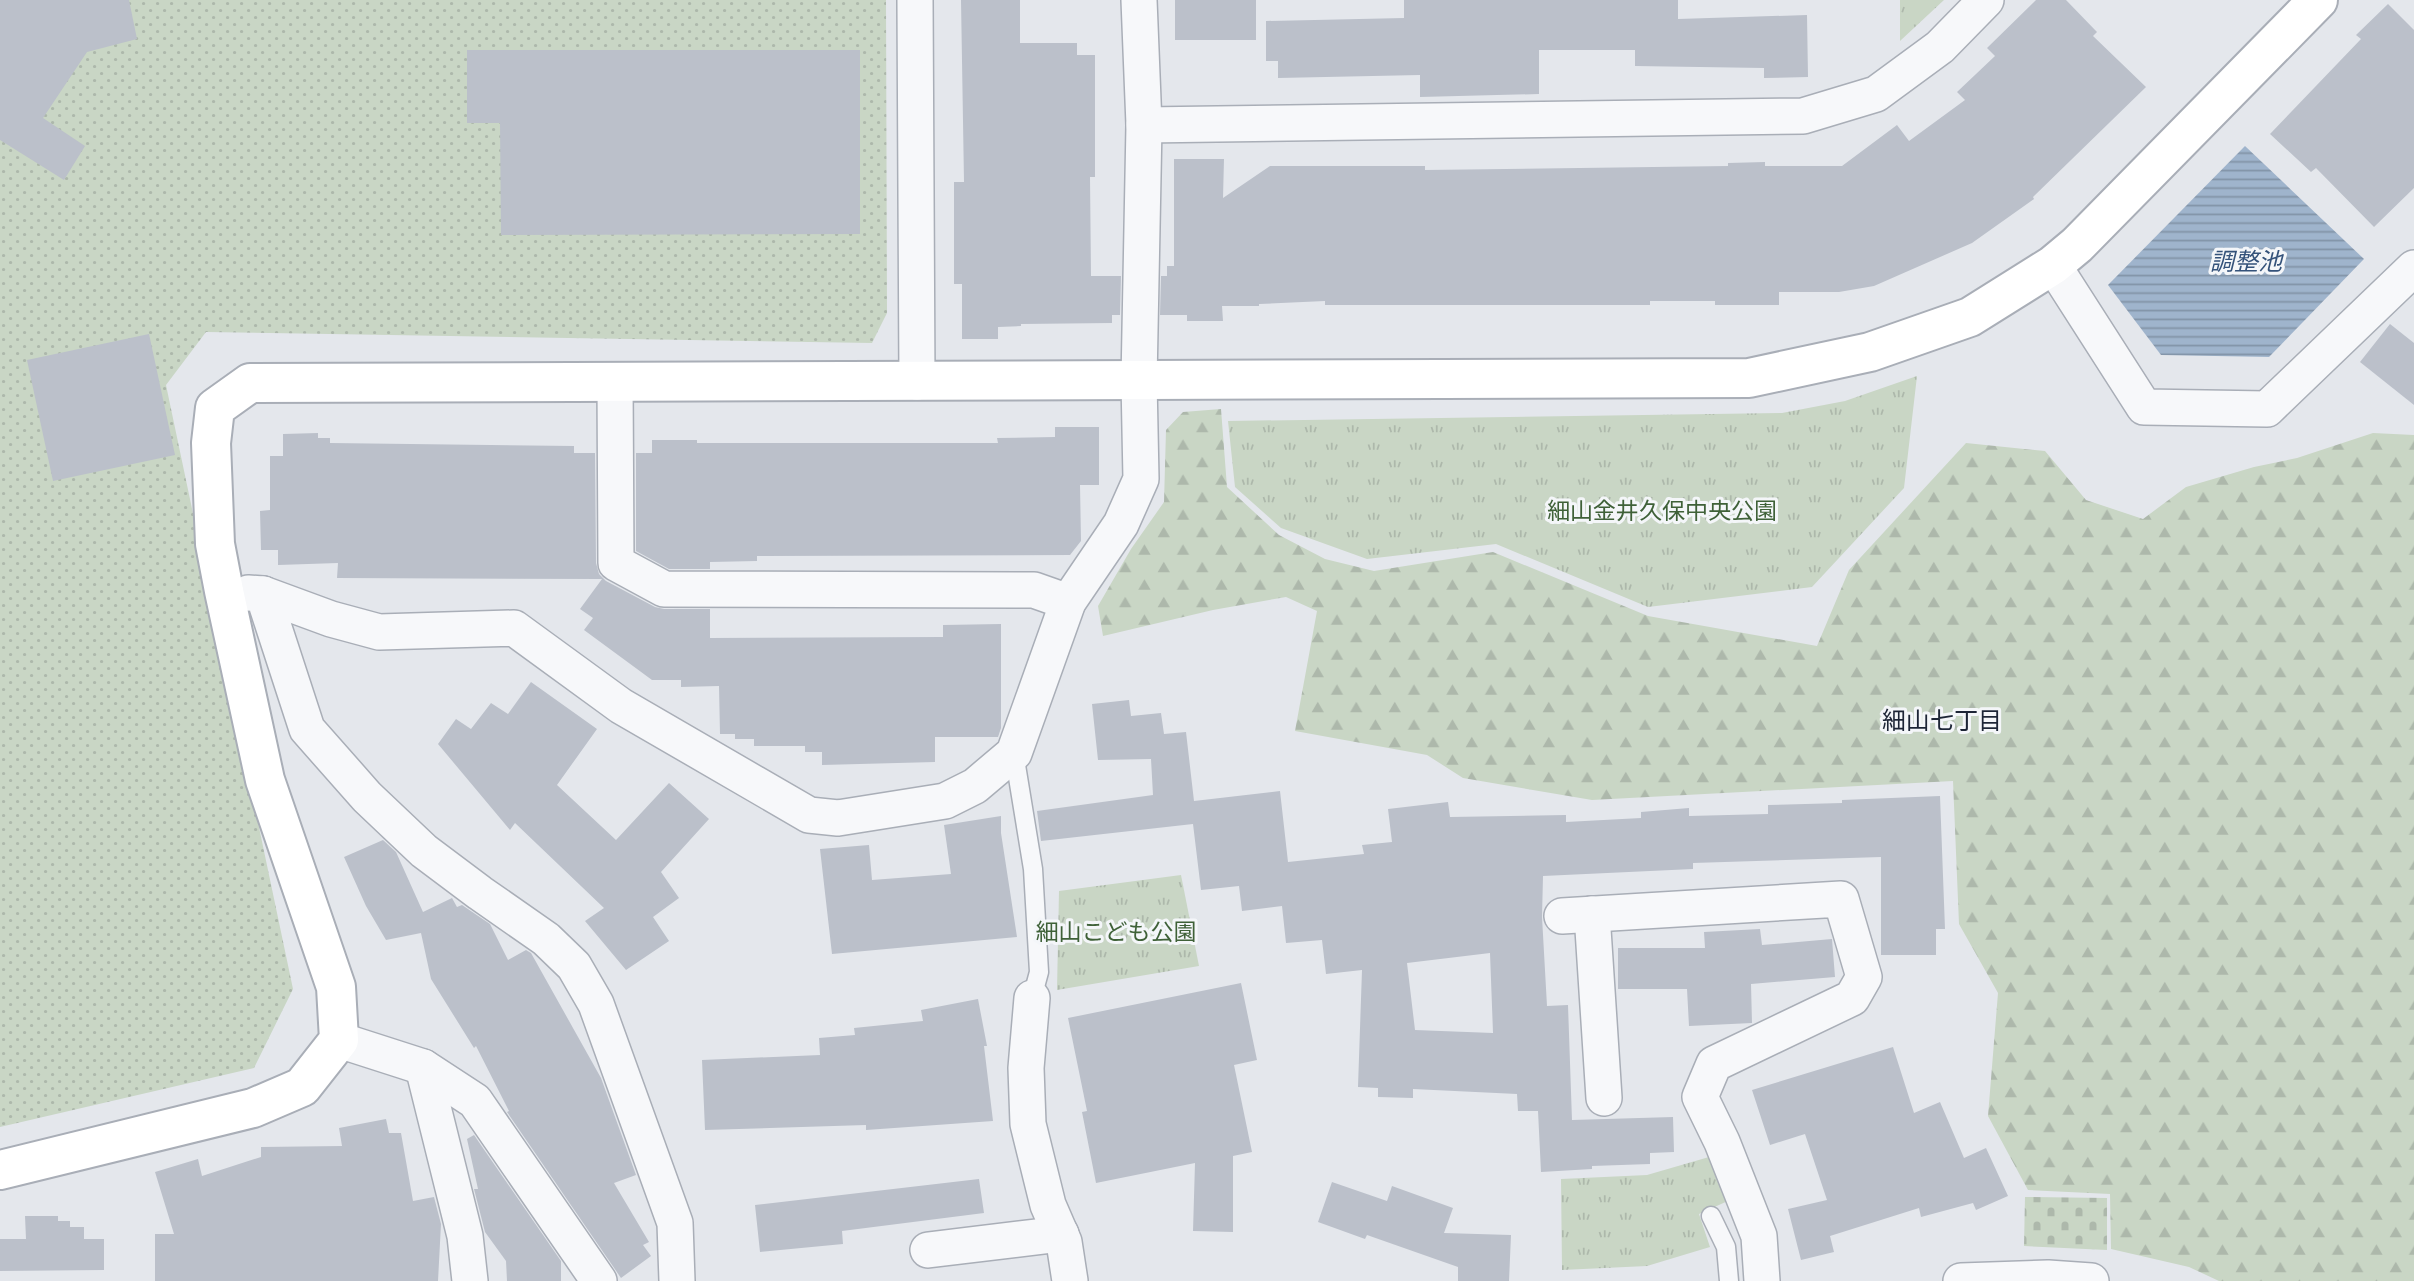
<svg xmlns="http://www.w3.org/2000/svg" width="2414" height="1281" font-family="Overpass,'Noto Sans JP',sans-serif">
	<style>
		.grass { fill: url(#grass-dots) }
		.forest { fill: url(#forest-firs) }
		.cemetery { fill: url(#cemetery-stones) }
		.park { fill: url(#park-tufts) }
		.water { fill: url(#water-rules) }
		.building { fill: #bbc0ca; fill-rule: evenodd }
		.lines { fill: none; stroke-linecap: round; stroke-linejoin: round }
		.lane-casing { stroke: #a9aeb7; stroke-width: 21 }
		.street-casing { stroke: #a9aeb7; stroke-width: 38 }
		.secondary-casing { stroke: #a9aeb7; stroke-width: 42 }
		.lane { stroke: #f7f8fa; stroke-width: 18 }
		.street { stroke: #f7f8fa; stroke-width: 35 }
		.secondary { stroke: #fff; stroke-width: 38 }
		.labels { text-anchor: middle; stroke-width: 6; stroke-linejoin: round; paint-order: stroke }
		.park-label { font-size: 23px; fill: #3f6138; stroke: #f4f6f9 }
		.water-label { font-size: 24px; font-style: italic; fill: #34527a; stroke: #f4f6f9 }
		.neighbourhood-label { font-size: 24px; fill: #1d2536; stroke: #f4f6f9 }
	</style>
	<defs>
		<pattern id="grass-dots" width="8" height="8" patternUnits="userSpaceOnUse" patternTransform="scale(1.75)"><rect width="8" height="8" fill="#c9d6c5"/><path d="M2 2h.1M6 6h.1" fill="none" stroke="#adb8ab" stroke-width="1.8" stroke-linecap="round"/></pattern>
		<pattern id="forest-firs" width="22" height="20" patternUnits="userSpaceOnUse" patternTransform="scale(1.75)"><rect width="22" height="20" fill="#c9d6c5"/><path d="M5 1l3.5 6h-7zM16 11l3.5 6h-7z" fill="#adb8ab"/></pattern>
		<pattern id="cemetery-stones" width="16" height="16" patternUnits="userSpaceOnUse" patternTransform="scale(1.75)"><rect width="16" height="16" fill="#c9d6c5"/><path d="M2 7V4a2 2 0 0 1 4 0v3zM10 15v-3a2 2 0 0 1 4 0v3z" fill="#adb8ab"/></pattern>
		<pattern id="park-tufts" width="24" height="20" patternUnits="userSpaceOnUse" patternTransform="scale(1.75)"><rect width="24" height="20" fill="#c9d6c5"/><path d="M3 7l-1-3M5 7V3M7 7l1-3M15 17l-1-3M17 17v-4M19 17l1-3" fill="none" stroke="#adb8ab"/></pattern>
		<pattern id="water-rules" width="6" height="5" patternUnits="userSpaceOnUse" patternTransform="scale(1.75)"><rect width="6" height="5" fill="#9fb4cc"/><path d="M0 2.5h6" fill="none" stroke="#8293a7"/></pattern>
	</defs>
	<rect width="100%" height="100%" fill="#e4e7ec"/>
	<!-- grass -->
	<polygon class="grass" points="0,0 886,0 887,313 872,343 206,332 166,385 293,989 254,1068 0,1127"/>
	<!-- forest -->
	<polygon class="forest" points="1221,409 1227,487 1279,535 1325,559 1374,571 1493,552 1648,616 1817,646 1849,570 1966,443 2045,451 2086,500 2143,519 2186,487 2254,467 2297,458 2373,433 2414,435 2414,1281 2219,1281 2189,1267 2111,1249 2110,1194 2028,1190 1988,1116 1998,993 1959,924 1953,781 1592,800 1463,778 1427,755 1295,731 1317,611 1286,597 1213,610 1103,636 1098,606 1131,549 1164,502 1166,430 1183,412"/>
	<!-- cemetery -->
	<polygon class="cemetery" points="2025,1197 2107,1198 2107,1250 2024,1246"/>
	<!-- park -->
	<g class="park">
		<polygon points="1900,0 1944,0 1900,41"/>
		<polygon points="1917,376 1904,488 1812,587 1648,607 1496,544 1367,559 1281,528 1235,487 1228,421 1782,413 1845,401"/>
		<polygon points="1181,875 1199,966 1057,990 1059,891"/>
		<polygon points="1709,1157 1730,1200 1699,1214 1710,1247 1647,1266 1562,1270 1561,1179 1647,1175"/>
	</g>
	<!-- water -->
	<polygon class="water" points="2245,146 2364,259 2269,357 2161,355 2108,285"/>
	<!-- building -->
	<g class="building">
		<polygon points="0,0 129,0 137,39 87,52 43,118 85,146 64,180 0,140"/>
		<polygon points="961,0 1020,0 1020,43 1077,43 1077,55 1095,55 1095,177 1090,177 1091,276 1121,276 1120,315 1112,315 1112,323 1021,324 1021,326 998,327 998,339 962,339 962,284 954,284 954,182 964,182"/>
		<rect x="1175" y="0" width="81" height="40"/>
		<polygon points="1404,0 1678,0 1678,19 1807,15 1808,77 1764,78 1764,68 1635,66 1635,50 1539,50 1539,94 1420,97 1420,75 1278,78 1278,61 1266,61 1266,21 1404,18"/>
		<polygon points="2036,0 2066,0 2097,32 2093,36 2146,87 2033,197 2034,199 1972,243 1874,286 1839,292 1779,292 1779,305 1715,305 1715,301 1650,301 1650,305 1325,305 1325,301 1259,304 1259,306 1222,306 1223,321 1187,321 1187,315 1160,315 1161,276 1167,276 1167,266 1174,266 1174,159 1224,159 1223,198 1270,166 1425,166 1425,170 1728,166 1728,163 1765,162 1765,166 1842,166 1897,125 1909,141 1965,100 1957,92 1995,56 1987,48"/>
		<polygon points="2388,4 2414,30 2414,188 2374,227 2316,168 2311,172 2270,134 2361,39 2356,35"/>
		<polygon points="467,50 860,50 860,234 501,235 500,123 467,123"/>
		<polygon points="2390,324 2414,343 2414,405 2360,362"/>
		<polygon points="149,334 175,455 53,481 27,360"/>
		<polygon points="1055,427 1099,427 1099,485 1080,485 1081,541 1070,555 757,556 757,561 710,562 710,569 669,569 636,551 636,453 652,453 652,440 697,440 697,443 998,443 997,438 1055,437"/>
		<polygon points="318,433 318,438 330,438 330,443 574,446 574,453 595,453 596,563 599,574 606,581 655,607 664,609 710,609 710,638 943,637 943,625 1001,624 1001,728 998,737 935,737 935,762 822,765 822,752 805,752 805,746 754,746 754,739 735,739 735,734 720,734 719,686 681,687 681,680 652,680 584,630 593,618 580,609 602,579 337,578 338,563 278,565 278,550 261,550 260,511 270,510 270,456 283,456 283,434"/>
		<polygon points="531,682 597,729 557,785 616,840 669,783 709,819 661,872 679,898 653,917 669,941 626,970 585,921 604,908 515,823 510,830 438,744 456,719 471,729 491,703 508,714"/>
		<path d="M1129,700l2,16 30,-3 3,21 22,-2 8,69 86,-10 8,71 76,-8 -2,-9 30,-3 -4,-33 60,-7 2,15 116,-2v7l75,-4v-6l48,-4v8l79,-2v-9l74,-2v-3l98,-4 5,133h-9v26h-55v-98l-188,6v6l-150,7 -1,41 5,89 21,-1 4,115 101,-3 1,35 -24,1v11l-58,2v3l-51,3 -3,-61h-20l-1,-17 -104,-5v9l-35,-1v-9l-20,-1 4,-117 -36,4 -4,-34 -36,3 -4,-37 -40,5 -3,-25 -38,4 -8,-66 -152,17 -4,-30 116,-16 -2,-36 -53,1 -6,-56zM1490,953l3,80 -78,-3 -8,-67z"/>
		<polygon points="1001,816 1001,833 1017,937 832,954 820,849 869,845 872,880 951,874 944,825"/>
		<polygon points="383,840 396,852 423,912 452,898 457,907 462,905 490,924 508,960 526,950 531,953 601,1078 636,1175 614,1183 649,1242 643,1245 651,1256 621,1278 507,1112 509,1111 476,1046 474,1048 431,979 421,933 386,940 366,906 344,857"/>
		<polygon points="1760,929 1762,945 1832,939 1835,977 1751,984 1752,1023 1689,1026 1687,989 1618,989 1618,948 1705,948 1704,932"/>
		<polygon points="1241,983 1257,1060 1234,1065 1252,1152 1233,1156 1233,1232 1193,1231 1195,1163 1096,1183 1082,1112 1087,1111 1068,1018"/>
		<polygon points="978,999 987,1046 984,1046 993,1121 866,1130 866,1125 705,1130 702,1060 820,1055 819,1038 855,1035 854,1028 923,1021 921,1010"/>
		<polygon points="1893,1047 1914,1113 1940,1102 1964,1158 1986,1148 2008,1196 1976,1210 1973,1203 1921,1217 1919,1208 1830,1236 1834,1252 1801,1260 1788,1209 1827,1200 1805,1134 1770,1145 1752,1090"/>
		<polygon points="386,1119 389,1133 401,1133 413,1201 434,1197 441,1224 438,1281 155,1281 155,1234 174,1234 155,1172 198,1159 202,1176 261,1157 261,1147 342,1146 339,1128"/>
		<polygon points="474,1135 561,1261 561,1281 507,1281 506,1261 485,1232 474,1189 478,1189 467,1139"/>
		<polygon points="979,1179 984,1213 842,1231 843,1244 760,1252 755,1205"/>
		<polygon points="1332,1182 1387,1201 1392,1186 1453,1208 1444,1233 1511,1235 1509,1281 1458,1281 1458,1267 1367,1235 1365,1239 1318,1222"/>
		<polygon points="25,1216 58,1216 58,1221 70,1221 70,1227 84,1227 84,1239 104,1239 104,1270 0,1271 0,1239 26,1239"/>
	</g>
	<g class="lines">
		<defs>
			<g id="lane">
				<polyline points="1014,753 1033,869 1039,972 1032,998"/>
				<polyline points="1711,1216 1726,1247 1729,1281"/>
			</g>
			<g id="street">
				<polyline points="915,0 917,382"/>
				<polyline points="1144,125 1803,116 1876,94 1940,47 1986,0"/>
				<polyline points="2053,265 2144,407 2267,409 2414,268"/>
				<polyline points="615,381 616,563 664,589 1034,590 1068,602"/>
				<polyline points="248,593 263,594 307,729 367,797 424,851 480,893 546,939 574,966 596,1004 675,1223 677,1281"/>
				<polyline points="263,594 331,619 379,632 514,628 621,706 809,815 838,818 945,801 975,786 1014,753 1068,602 1121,524 1141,479 1139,381 1144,125 1139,0"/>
				<polyline points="1592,914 1604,1098"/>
				<polyline points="1562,916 1841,899 1864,977 1852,998 1714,1064 1700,1097 1722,1142 1759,1236 1762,1281"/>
				<polyline points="1032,998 1026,1068 1028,1124 1048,1205 1064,1242 1070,1281"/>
				<polyline points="339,1040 423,1067 475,1101 599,1281"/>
				<polyline points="423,1067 465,1236 470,1281"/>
				<polyline points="928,1250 1061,1234"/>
				<polyline points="1961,1281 2048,1278 2091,1281"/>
			</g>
			<polyline id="secondary" points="0,1170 253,1108 302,1087 339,1040 336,987 265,780 224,591 215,544 211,443 215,408 250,383 1749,378 1870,352 1970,317 2053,265 2077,245 2318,0"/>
		</defs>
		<!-- lane casing -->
		<use href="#lane" class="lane-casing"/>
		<!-- street casing -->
		<use href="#street" class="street-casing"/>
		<!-- secondary casing -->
		<use href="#secondary" class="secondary-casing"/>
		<!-- lane -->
		<use href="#lane" class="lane"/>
		<!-- street -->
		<use href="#street" class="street"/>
		<!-- secondary -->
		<use href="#secondary" class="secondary"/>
	</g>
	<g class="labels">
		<!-- park labels -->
		<g class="park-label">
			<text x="1662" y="519">細山金井久保中央公園</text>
			<text x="1116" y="940">細山こども公園</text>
		</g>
		<!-- water labels -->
		<g class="water-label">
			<text x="2246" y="270">調整池</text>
		</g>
		<!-- neighbourhood labels -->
		<g class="neighbourhood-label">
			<text x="1942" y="729">細山七丁目</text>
		</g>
	</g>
</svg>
